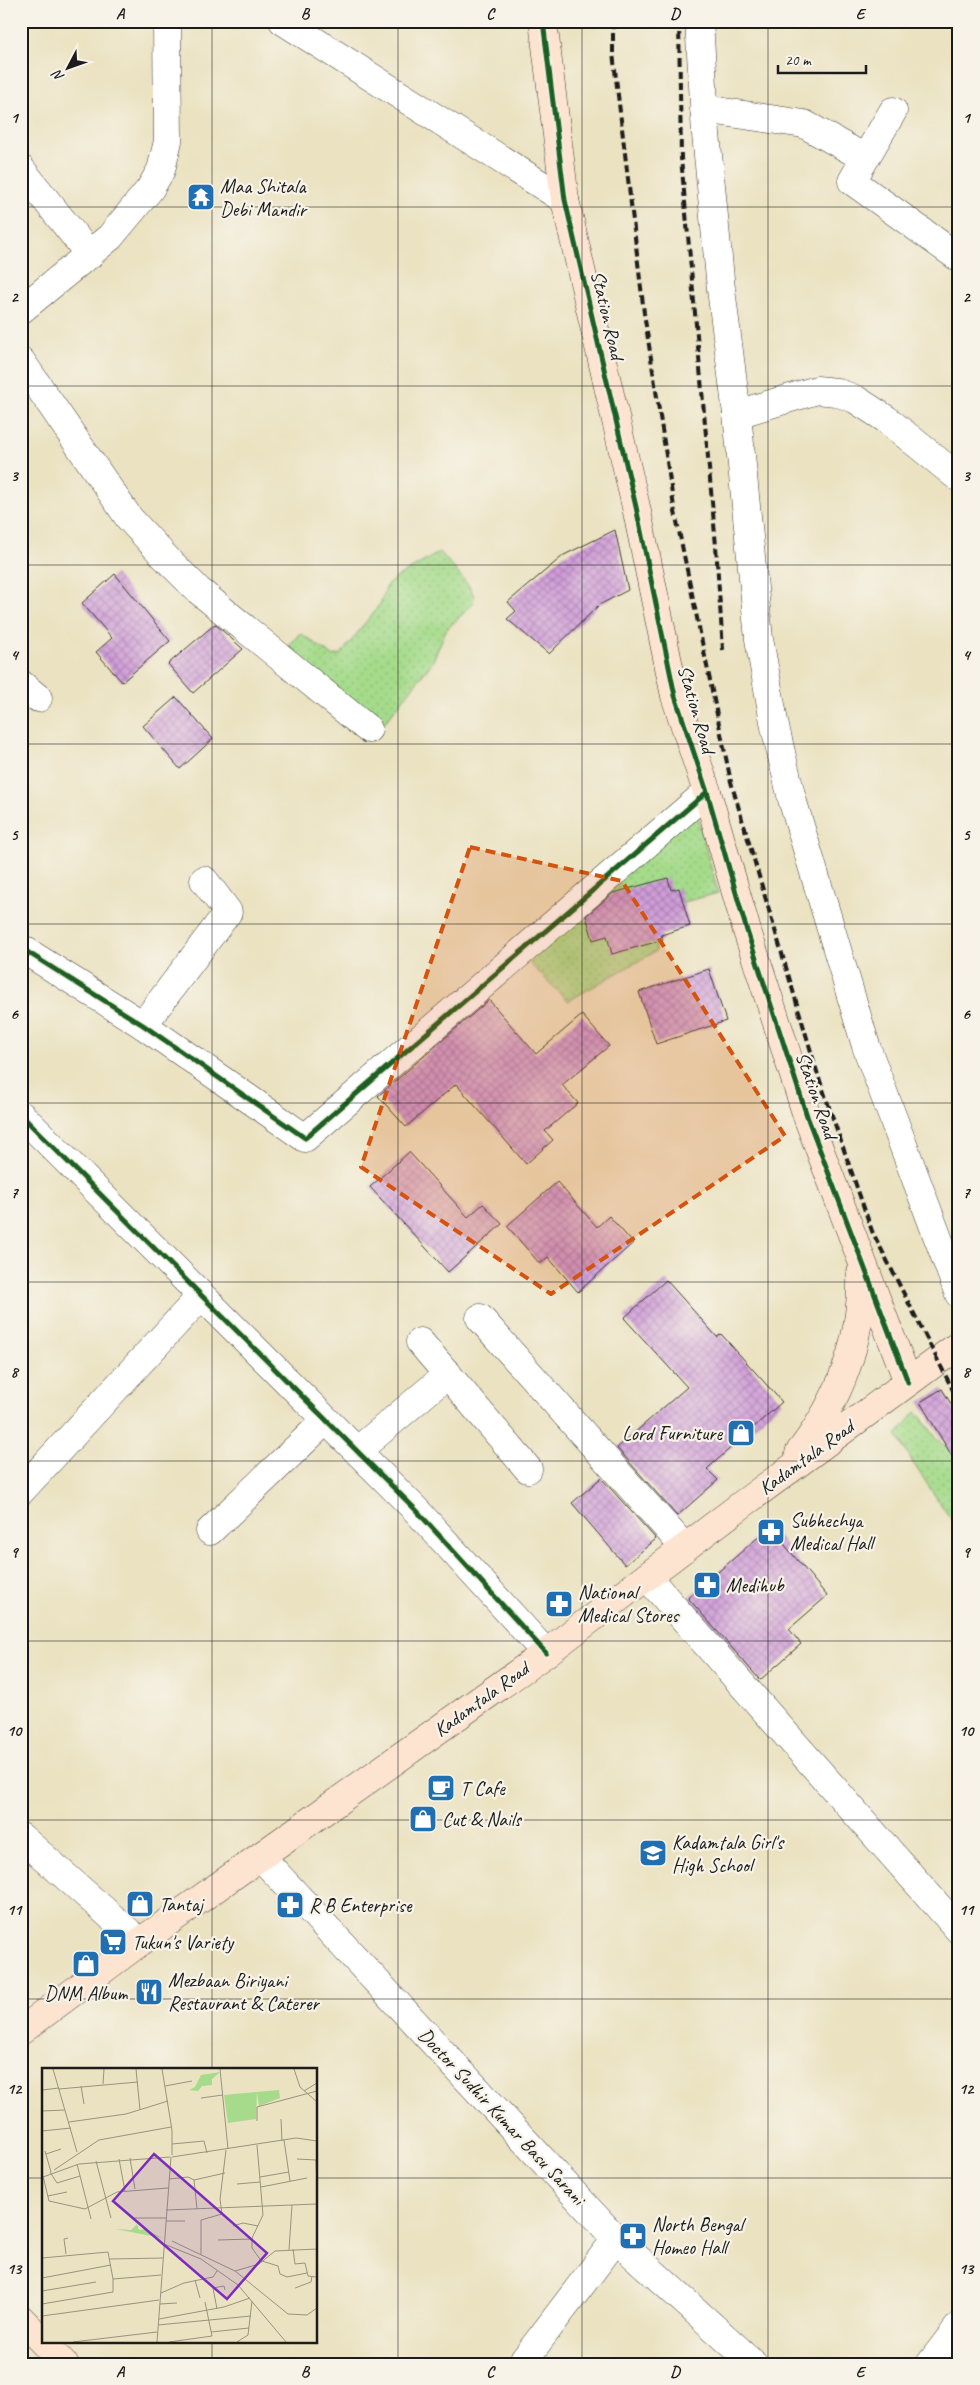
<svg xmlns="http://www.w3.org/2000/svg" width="980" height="2385" font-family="Caveat,sans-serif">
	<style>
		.grass { fill: url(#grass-dots); stroke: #607c54 }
		.building { fill: url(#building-cross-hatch) }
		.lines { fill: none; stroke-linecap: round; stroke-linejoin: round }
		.street-casing { stroke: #3b3a35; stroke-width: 29 }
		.secondary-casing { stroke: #3b3a35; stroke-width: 29 }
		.street { stroke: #fff; stroke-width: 28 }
		.secondary { stroke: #fde4d1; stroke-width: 28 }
		.rail { stroke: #1c1c1c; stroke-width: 4; stroke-dasharray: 8 4; stroke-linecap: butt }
		.cycleway-casing { stroke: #f7f3e8; stroke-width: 8 }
		.cycleway { stroke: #1b5e20; stroke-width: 5 }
		.marked { fill: #d4530e; fill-opacity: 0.2; stroke: #d4530e; stroke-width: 4; stroke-dasharray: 10 6; stroke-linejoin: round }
		.grid { fill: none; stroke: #1c1c1c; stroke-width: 1; stroke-opacity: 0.55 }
		.labels { text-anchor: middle; stroke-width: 4.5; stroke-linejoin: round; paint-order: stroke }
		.poi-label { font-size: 20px; fill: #1c1c1c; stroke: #f7f3e8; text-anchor: start }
		.street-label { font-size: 20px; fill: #1c1c1c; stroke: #f7f3e8 }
		.inset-road { fill: none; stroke: #98937f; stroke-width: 1 }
		.view { fill: #7b2cbf; fill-opacity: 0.15; stroke: #7b2cbf; stroke-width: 2.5 }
		.inset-edge { fill: none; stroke: #1c1c1c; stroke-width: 2.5 }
		.neatline { fill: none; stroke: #1c1c1c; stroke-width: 2 }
		.grid-label { font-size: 16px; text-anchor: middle; font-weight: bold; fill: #1c1c1c }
	</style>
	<defs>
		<pattern id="grass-dots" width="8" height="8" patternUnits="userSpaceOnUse" patternTransform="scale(1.25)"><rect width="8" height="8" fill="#a5db8b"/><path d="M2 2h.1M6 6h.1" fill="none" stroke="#8dbb77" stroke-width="1.8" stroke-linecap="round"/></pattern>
		<pattern id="building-cross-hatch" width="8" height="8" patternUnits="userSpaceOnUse" patternTransform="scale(1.25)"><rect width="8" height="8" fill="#d09dd9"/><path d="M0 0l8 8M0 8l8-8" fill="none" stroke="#a87faf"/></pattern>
	</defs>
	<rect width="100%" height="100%" fill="#f7f3e8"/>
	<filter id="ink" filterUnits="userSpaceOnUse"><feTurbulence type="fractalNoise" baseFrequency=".02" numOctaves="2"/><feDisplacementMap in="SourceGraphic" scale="10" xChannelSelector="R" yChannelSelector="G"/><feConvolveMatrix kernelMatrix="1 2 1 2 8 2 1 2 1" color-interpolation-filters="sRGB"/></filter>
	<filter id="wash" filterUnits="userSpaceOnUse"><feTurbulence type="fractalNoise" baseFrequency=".0096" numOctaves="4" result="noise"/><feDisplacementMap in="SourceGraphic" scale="20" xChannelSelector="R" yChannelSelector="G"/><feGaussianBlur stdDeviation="1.12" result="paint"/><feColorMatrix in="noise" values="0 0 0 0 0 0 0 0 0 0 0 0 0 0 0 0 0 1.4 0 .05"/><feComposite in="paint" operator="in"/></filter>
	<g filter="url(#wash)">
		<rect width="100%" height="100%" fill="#ebe2c1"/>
		<!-- grass -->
		<g class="grass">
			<polygon points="440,552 469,586 474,596 473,604 446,630 432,663 380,728 285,651 300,633 333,656 341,654 380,604 387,585 396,578"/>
			<polygon points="695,807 718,893 653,910 656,951 568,1001 522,956"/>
			<path d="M916,1412c17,17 19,33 43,42v77l-48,-71 -14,-25z"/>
		</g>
		<g id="blocks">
			<!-- building -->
			<g class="building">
				<polygon points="615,530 628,590 599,605 549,654 507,619 516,611 508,602 564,555"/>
				<polygon points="115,574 170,641 122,682 96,652 112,638 82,603"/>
				<polygon points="215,624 243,649 193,693 168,664"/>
				<polygon points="176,697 213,739 180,769 143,726"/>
				<polygon points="668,878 671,890 679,888 690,926 661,935 663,940 612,954 607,936 593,940 586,916 613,893"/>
				<polygon points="709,969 726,1021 656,1044 639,992"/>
				<polygon points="489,1000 536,1054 582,1015 609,1046 562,1085 578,1103 545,1131 553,1140 526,1164 456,1084 406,1127 378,1096"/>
				<polygon points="409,1152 468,1217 483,1204 502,1224 448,1272 370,1187"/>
				<polygon points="557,1182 597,1227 609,1216 633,1243 578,1292 548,1257 540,1264 507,1226"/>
				<polygon points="666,1280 717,1337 721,1334 782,1402 707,1469 718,1480 677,1516 617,1448 687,1387 624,1318"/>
				<polygon points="942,1389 959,1417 959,1468 920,1402"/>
				<polygon points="601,1478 656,1539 625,1565 572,1503"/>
				<polygon points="770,1527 827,1596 789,1629 801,1644 760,1680 688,1598"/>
			</g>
		</g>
	</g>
	<g filter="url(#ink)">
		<use href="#blocks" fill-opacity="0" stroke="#3b3a35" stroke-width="1"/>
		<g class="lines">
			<defs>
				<g id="street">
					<polyline points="283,21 565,200"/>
					<polyline points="699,21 706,134 721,289 737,414 759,639 775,727 792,799 866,1046 959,1294"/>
					<polyline points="704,109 804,124 865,158"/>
					<polyline points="893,111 852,181 959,258"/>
					<polyline points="21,169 90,255"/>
					<polyline points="21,310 110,237 150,189 161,170 168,141 167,21"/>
					<polyline points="21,361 129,518 165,557 198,590 368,729"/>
					<polyline points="737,414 817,390 836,392 855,399 886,419 959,478"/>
					<polyline points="21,684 38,698"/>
					<polyline points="21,948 143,1025 305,1138 707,792"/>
					<polyline points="143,1025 228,912 204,880"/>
					<polyline points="21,1115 416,1510 546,1653"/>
					<polyline points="480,1318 685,1548"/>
					<polyline points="420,1342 528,1469"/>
					<polyline points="357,1451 448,1374"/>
					<polyline points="21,1491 201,1296"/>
					<polyline points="210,1531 326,1420"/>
					<polyline points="647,1577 959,1930"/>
					<polyline points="21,1837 140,1942"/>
					<polyline points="261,1857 616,2239 754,2364"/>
					<polyline points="521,2364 616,2239"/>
					<polyline points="930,2364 959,2326"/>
				</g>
				<g id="secondary">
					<polyline points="543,21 565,200 636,507 675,696 707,792 747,931 808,1119 908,1382"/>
					<path d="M799,1453c40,-52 64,-113 62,-180"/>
					<polyline points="21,2031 140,1942 546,1653 744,1503 959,1345"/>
					<polyline points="21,2319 64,2364"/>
				</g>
			</defs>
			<!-- street casing -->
			<use href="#street" class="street-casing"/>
			<!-- secondary casing -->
			<use href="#secondary" class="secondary-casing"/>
			<!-- street -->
			<use href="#street" class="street"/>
			<!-- secondary -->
			<use href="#secondary" class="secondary"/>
			<!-- rail -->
			<g class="rail">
				<polyline points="613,21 613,53 644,313 674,507 731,782 818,1075 872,1231 959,1402"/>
				<polyline points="679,21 681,158 716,546 723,650"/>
			</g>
			<defs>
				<g id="cycleway">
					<polyline points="543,21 565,200 636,507 675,696 707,792 747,931 808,1119 908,1382"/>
					<polyline points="21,948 143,1025 305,1138 707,792"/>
					<polyline points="21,1115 416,1510 546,1653"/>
				</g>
			</defs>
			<!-- cycleway casing -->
			<use href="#cycleway" class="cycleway-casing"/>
			<!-- cycleway -->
			<use href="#cycleway" class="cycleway"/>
		</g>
	</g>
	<!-- marked area -->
	<path class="marked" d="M470,847l152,34 163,255 -234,158 -190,-127z"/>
	<!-- grid -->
	<path class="grid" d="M212,21v2048M398,21v2343M582,21v2343M768,21v2343M21,207h938M21,386h938M21,565h938M21,744h938M21,924h938M21,1103h938M21,1282h938M21,1461h938M21,1641h938M21,1820h938M21,1999h938M21,2178h23M316,2178h643M212,2341v23"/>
	<!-- icons -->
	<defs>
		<symbol id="temple-square" viewBox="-11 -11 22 22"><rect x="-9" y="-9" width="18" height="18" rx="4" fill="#1f6fb2" stroke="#f7f3e8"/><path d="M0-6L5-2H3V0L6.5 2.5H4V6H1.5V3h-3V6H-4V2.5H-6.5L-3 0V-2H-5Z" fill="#fff"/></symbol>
		<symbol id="shop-square" viewBox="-11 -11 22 22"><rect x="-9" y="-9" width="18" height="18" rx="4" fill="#1f6fb2" stroke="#f7f3e8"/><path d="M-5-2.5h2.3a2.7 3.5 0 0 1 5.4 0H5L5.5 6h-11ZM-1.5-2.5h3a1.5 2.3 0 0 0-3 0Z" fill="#fff"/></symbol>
		<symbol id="pharmacy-square" viewBox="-11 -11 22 22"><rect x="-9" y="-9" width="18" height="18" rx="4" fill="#1f6fb2" stroke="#f7f3e8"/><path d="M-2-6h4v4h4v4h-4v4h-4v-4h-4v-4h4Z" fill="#fff"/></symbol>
		<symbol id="cafe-square" viewBox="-11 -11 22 22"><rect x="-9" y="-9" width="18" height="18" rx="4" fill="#1f6fb2" stroke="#f7f3e8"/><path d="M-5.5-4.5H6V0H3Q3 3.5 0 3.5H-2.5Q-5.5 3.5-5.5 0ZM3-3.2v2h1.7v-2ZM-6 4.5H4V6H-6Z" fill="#fff"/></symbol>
		<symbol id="school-square" viewBox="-11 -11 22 22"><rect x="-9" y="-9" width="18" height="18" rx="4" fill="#1f6fb2" stroke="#f7f3e8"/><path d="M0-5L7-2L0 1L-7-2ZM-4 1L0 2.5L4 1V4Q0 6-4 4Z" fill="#fff"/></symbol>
		<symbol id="supermarket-square" viewBox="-11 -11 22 22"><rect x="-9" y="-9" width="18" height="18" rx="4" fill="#1f6fb2" stroke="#f7f3e8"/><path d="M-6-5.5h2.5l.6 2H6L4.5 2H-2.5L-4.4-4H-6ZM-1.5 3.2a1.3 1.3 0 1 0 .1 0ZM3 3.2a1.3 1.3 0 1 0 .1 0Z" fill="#fff"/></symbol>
		<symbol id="restaurant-square" viewBox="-11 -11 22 22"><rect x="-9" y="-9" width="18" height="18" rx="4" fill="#1f6fb2" stroke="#f7f3e8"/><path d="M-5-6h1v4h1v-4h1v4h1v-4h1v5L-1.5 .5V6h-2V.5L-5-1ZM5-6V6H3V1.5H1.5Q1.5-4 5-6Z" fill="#fff"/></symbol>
	</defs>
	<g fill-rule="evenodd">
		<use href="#temple-square" x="185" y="181" width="32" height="32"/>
		<use href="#shop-square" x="725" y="1417" width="32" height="32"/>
		<use href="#pharmacy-square" x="755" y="1516" width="32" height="32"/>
		<use href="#pharmacy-square" x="691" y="1569" width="32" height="32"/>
		<use href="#pharmacy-square" x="543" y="1588" width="32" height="32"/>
		<use href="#cafe-square" x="425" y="1772" width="32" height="32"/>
		<use href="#shop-square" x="407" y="1803" width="32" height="32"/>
		<use href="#school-square" x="637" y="1837" width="32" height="32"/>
		<use href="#shop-square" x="124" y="1888" width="32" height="32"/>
		<use href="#pharmacy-square" x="274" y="1889" width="32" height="32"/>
		<use href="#supermarket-square" x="97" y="1926" width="32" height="32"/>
		<use href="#shop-square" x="70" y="1948" width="32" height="32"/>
		<use href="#restaurant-square" x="133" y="1976" width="32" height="32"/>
		<use href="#pharmacy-square" x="617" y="2220" width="32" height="32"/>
	</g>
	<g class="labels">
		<!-- poi labels -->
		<g class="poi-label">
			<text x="220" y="193">Maa Shitala<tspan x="220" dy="23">Debi Mandir</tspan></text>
			<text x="722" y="1440" text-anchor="end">Lord Furniture</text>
			<text x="790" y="1527">Subhechya<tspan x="790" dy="23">Medical Hall</tspan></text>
			<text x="726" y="1592">Medihub</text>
			<text x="578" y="1599">National<tspan x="578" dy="23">Medical Stores</tspan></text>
			<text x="460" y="1795">T Cafe</text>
			<text x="442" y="1826">Cut &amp; Nails</text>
			<text x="672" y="1849">Kadamtala Girl's<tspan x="672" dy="23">High School</tspan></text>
			<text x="159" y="1911">Tantaj</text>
			<text x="309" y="1912">R B Enterprise</text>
			<text x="132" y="1949">Tukun's Variety</text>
			<text x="168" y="1987">Mezbaan Biriyani<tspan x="168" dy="23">Restaurant &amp; Caterer</tspan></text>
			<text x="86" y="2000" text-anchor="middle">DNM Album</text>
			<text x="652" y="2231">North Bengal<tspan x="652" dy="23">Homeo Hall</tspan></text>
		</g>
		<!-- street labels -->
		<g class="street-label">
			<text transform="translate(608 315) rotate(77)" y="7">Station Road</text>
			<text transform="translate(697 709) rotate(74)" y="7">Station Road</text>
			<text transform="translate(817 1095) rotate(71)" y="7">Station Road</text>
			<text transform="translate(806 1457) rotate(-36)" y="7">Kadamtala Road</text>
			<text transform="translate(481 1699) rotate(-36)" y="7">Kadamtala Road</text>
			<text transform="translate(502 2116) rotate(47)" y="7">Doctor Sudhir Kumar Basu Sarani</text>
		</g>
	</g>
	<!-- overview -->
	<g transform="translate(42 2068)">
		<rect width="275" height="275" fill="#ebe2c1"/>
		<path d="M178,4l-8,7v6l-10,1 -4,5 -9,-1 6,-3 6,-12zM237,22l1,8 -21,8 -2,-14zM95,156l2,6 6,-1 17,9 -47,-9 16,1z" fill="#a5db8b"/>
		<path d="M215,24l-1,27 -28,4 -4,-28z" fill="#a5db8b"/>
		<path class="inset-road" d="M11,1l24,83M94,1l4,41M120,1l10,61v25M178,1l8,80M252,1l6,18 17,15M61,16l1,-15M39,18l3,18M123,18l27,-5M17,21l79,-7M0,22l17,-2M262,23l13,-8M159,30l22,-3M0,43l23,-1M239,51l1,22M215,53v-14l60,-16M27,54l57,-8 42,-13M0,63l29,-3M242,72l6,41M130,76l32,-3 3,12M215,77l6,70 -11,23v10l10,14M3,83l6,21M4,86l15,-5M130,89l124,-19 21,3M88,90l5,31M77,91l6,32M255,91l19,1M274,92l1,27M54,93l15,57M35,96l14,55M12,102l45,-30 72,-13M8,104l7,11 23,-7M1,108l6,25 36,8 32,-17 51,-4M1,109l36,-13 91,-7M218,109l29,-5M127,111l19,-2 6,3 31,-7M152,112l3,29M195,116l23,-2M219,119l46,-9M6,128l19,-4M124,142l151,-6M91,150h33M124,153h19M191,158l10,-3 15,3M176,172l34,-1M130,173l63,30 53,43 19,1 10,-7M122,176l37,15 37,26 48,57M251,181l2,15 10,-1 3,13 9,1M247,182l3,-45M24,186l-2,-15 4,-1M159,186v-34l21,-6 -2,-15 6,-49M0,190l66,-6 5,27 48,-4M68,191l53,-1M220,193l16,5 2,8 7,3 20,-4M193,203l24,-7 16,-13 42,-2M0,210l69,-13M153,212l5,18M253,220l16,-6 1,-6M0,223l54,-9M119,225l23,-10 29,-6 4,-6M0,236l71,-12v-13M118,236l17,-1M175,241l-4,-21 11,-2 1,4M0,248l117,-16M117,251l65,-12 26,-9M116,257l93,-9M169,264l38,-4M31,274l84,-10M115,274l14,-185M127,274l43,-6 -7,-34M195,274l11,-7 4,-34"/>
		<path class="view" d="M112,86l113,99 -40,46 -114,-98z"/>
		<rect width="275" height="275" class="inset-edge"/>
	</g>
	<!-- margin -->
	<rect width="980" height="2385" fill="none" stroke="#f7f3e8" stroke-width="55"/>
	<!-- north arrow -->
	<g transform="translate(68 68) rotate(229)" stroke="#f7f3e8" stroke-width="4" paint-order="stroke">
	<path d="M0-4L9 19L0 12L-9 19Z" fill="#1c1c1c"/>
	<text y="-8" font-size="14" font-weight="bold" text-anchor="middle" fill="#1c1c1c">N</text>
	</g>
	<!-- scale -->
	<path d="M778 65v8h88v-8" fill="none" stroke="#1c1c1c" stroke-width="2.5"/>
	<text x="785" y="65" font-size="15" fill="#1c1c1c" stroke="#f7f3e8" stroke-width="4" paint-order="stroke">20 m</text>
	<rect x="28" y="28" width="924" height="2330" class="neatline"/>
	<g class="grid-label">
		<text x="120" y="19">A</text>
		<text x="305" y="19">B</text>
		<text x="490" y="19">C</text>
		<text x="675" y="19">D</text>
		<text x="860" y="19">E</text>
		<text x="14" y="123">1</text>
		<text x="966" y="123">1</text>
		<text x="14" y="302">2</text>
		<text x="966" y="302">2</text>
		<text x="14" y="481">3</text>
		<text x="966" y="481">3</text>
		<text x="14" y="660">4</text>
		<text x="966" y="660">4</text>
		<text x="14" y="840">5</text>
		<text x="966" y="840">5</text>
		<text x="14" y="1019">6</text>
		<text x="966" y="1019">6</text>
		<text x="14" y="1198">7</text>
		<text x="966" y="1198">7</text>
		<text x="14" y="1377">8</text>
		<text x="966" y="1377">8</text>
		<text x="14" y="1557">9</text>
		<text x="966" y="1557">9</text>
		<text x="14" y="1736">10</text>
		<text x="966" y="1736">10</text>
		<text x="14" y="1915">11</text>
		<text x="966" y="1915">11</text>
		<text x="14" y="2094">12</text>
		<text x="966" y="2094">12</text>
		<text x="14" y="2274">13</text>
		<text x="966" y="2274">13</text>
		<text x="120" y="2377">A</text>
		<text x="305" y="2377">B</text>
		<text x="490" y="2377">C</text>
		<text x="675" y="2377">D</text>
		<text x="860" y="2377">E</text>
	</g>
</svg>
